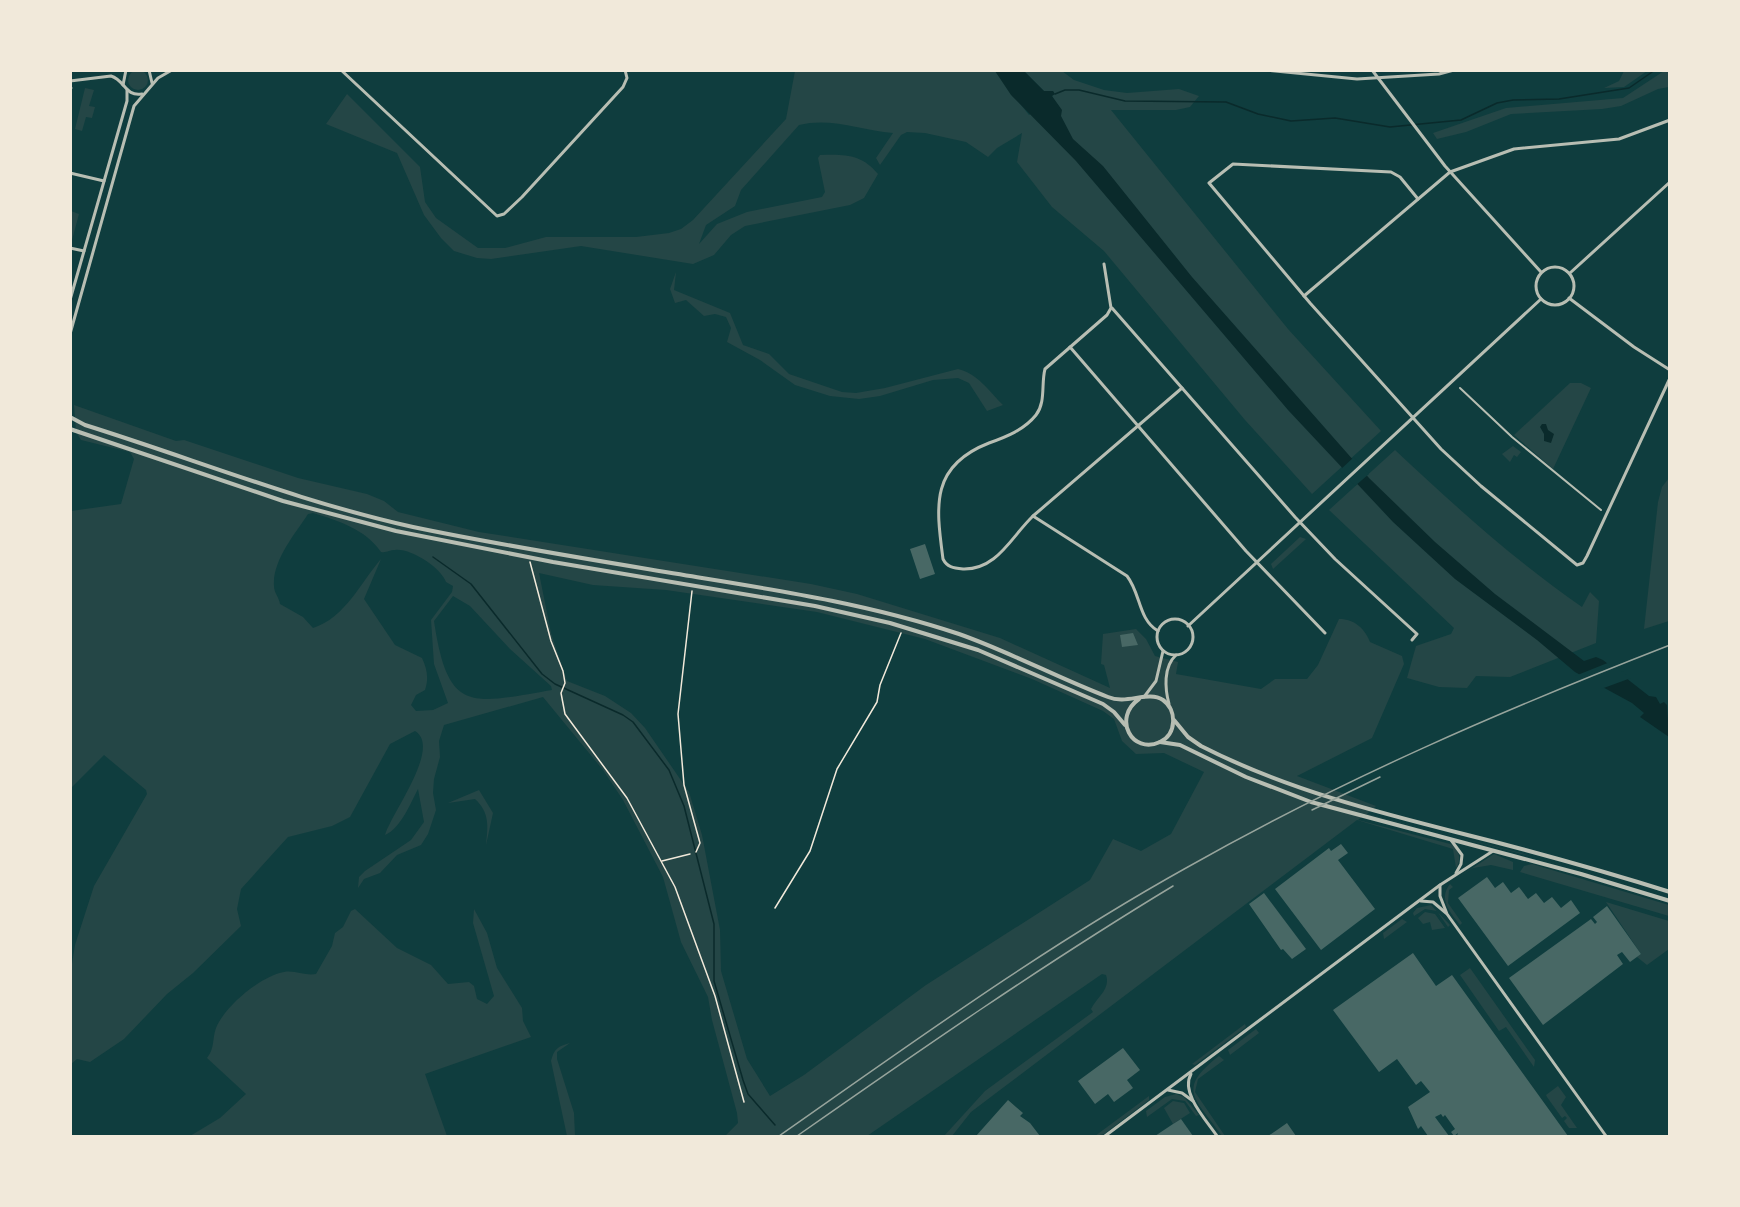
<svg xmlns="http://www.w3.org/2000/svg" width="1740" height="1207" font-family="Barlow,sans-serif">
	<style>
		.green { fill: #244646; fill-rule: evenodd }
		.water { fill: #0a2a2b }
		.pier { fill: #0f3d3e }
		.lines { fill: none; stroke-linecap: round; stroke-linejoin: round }
		.stream { stroke: #0a2a2b; stroke-width: 1.5 }
		.building { fill: #486865 }
		.path { stroke: #f1e9da; stroke-width: 1.5 }
		.pedestrian { stroke: #b8beb3; stroke-width: 2 }
		.minor { stroke: #b8beb3; stroke-width: 3 }
		.tertiary { stroke: #b8beb3; stroke-width: 4 }
		.rail { stroke: #97a49c; stroke-width: 1.5 }
	</style>
	<rect width="100%" height="100%" fill="#0f3d3e"/>
	<!-- green -->
	<g class="green">
		<circle cx="138" cy="80" r="10"/>
		<path d="M795,71h200l34,44 24,-15 -1,-5 2,-1 -1,-3h-9l-20,-20h38l12,9 30,10 23,3 52,-4 20,7 -9,11 -14,3h-65l177,219 93,102 -69,63 -67,-74 -141,-169 -52,-44 -35,-45 5,-29 -25,15 -9,9 -22,-15 -41,-9 -18,-1 -6,3 -21,30 -4,-7 17,-25c-32,-3 -63,-16 -94,-8l-58,65 -6,16 -29,19 -7,19 18,-20 30,-12 75,-15 3,-5 -7,-34 2,-3c24,-1 42,-1 58,19l-14,24 -14,7 -105,21 -14,9 -17,20 -21,9 -112,-18 -90,13 -14,-1 -23,-7 -13,-13 -17,-23 -27,-62 -71,-29 21,-30 73,73 5,35 11,16 42,30h27l41,-11h90l33,-4 12,-4 12,-9 93,-101z"/>
		<polygon points="1624,71 1647,71 1624,87 1604,88 1619,81"/>
		<polygon points="1664,71 1669,71 1669,87 1658,89 1621,106 1602,109 1511,114 1466,132 1437,139 1433,133 1506,108 1623,98"/>
		<polygon points="85,88 94,90 89,106 95,107 92,118 86,117 82,131 75,129"/>
		<polygon points="71,211 79,214 72,240 71,240"/>
		<path d="M676,272l-2,18 56,23 13,32 26,9 20,20 53,18 14,1 29,-5 73,-19c19,4 32,23 45,36l-16,6 -18,-28 -11,-5 -25,2 -53,16 -21,3 -29,-3 -35,-11 -35,-25 -33,-18 4,-14 -5,-11 -11,-3 -11,2 -18,-16 -11,3 -5,-14z"/>
		<polygon points="1570,383 1581,383 1591,388 1553,469 1514,435"/>
		<path d="M74,405l102,36 8,-1 114,38 69,16 17,7 14,11 81,20 332,52 46,10 143,44 110,50 -6,-23 -3,-1 2,-30 33,-5 10,10 9,17 23,6 -2,12 85,15 14,-10h32l11,-14 21,-46c16,0 26,10 31,23l32,14 2,8 -32,74 -75,38 79,30 -9,8 171,44 131,39 -148,-44 -156,-39 -7,6 96,25c5,9 8,14 2,23l-3,-19 -96,-29 -357,270 -29,22 -19,24h-8l41,-45 108,-79 -2,-3c6,-12 20,-20 15,-34l-4,-1 -235,162h-142l13,-13 -1,-10 -25,-93 -4,-23 -27,-55 -18,-65 -40,-77 -20,-30 -60,-73 -99,28 -5,16 1,16 -6,22 -1,14 3,17 -8,24 -7,11 -24,10 -17,18 -16,6 -6,9 1,-11 6,-6 46,-31 13,-18 -6,-33c-8,15 -17,39 -33,46 7,-23 57,-88 30,-104l-25,13 -40,73 -18,9 -44,11 -47,52 -4,20 4,17 -48,47 -26,21 -43,45 -34,23 -13,-3 -6,5 -1,-88 5,-31 19,-59 53,-92 -1,-4 -42,-35 -33,33v-277l50,-7 13,-45 -4,-7 -49,-12 -5,-8zM313,513c26,8 52,16 68,39 6,1 8,-2 14,-2 16,-2 46,18 51,32l7,4 -1,6 -21,28 3,44 14,39 -15,7 -17,1 -5,-6 5,-10 9,-5c4,-12 2,-21 -3,-32l-27,-13 -31,-46 17,-40c-20,23 -36,59 -68,69l-10,-11 -23,-13c-1,-7 -6,-11 -6,-18 -2,-25 21,-52 34,-72zM539,573l54,12 73,5 151,22 108,27 107,40 71,32 11,8 8,22 14,13 28,-1 40,19 -33,62 -30,17 -28,-12 -23,41 -164,105 -122,90 -34,21 -23,-37 -26,-88 -1,-41 -18,-95 -13,-43 -44,-64 -14,-15 -26,-17 -38,-15 -16,-48zM453,596l17,10 40,43 41,37 1,4c-82,14 -104,24 -118,-69z"/>
		<polygon points="1513,446 1521,452 1517,457 1514,455 1510,462 1502,454"/>
		<path d="M1395,450c60,56 119,110 187,157l8,-15 9,9 -3,42 -86,34 -34,-1 -9,12 -28,-1 -32,-9 9,-32 35,-12 3,-6 -125,-118z"/>
		<polygon points="1669,478 1669,621 1644,629 1658,502 1662,487"/>
		<polygon points="1300,537 1306,539 1273,569 1271,564"/>
		<path d="M479,790l14,23 -7,32c2,-19 4,-32 -11,-46l-27,4z"/>
		<polygon points="1494,854 1513,862 1513,870 1491,865 1473,868 1457,878"/>
		<polygon points="1532,864 1669,905 1669,916 1520,872 1524,866"/>
		<path d="M1450,884l3,3 -4,3 -1,13 14,20 -2,2c-10,-13 -22,-26 -10,-41z"/>
		<polygon points="1606,902 1669,921 1669,949 1647,965 1637,957 1641,954"/>
		<polygon points="1431,905 1450,925 1448,927 1437,911 1425,909 1414,916 1413,913 1417,908"/>
		<path d="M355,909l42,39 34,17 17,19 21,-2 5,4 3,13 10,5 7,-8 -21,-73 1,-14 13,24 10,35 25,40 1,13 8,16 -106,37 22,62h-257l30,-18 26,-24 -39,-36c8,-10 5,-19 9,-30 9,-22 45,-52 68,-56 11,-2 21,4 32,2l16,-28 3,-13 8,-6 8,-16z"/>
		<polygon points="1425,912 1435,914 1445,928 1432,930 1430,922 1423,924 1418,918"/>
		<polygon points="1402,919 1407,922 1384,939 1383,933"/>
		<polygon points="1470,968 1535,1060 1534,1067 1506,1027 1499,1031 1460,975"/>
		<polygon points="1245,1024 1246,1027 1195,1065 1192,1064"/>
		<polygon points="1256,1029 1259,1033 1230,1055 1228,1050"/>
		<path d="M570,1043l-13,9v7l17,54 1,23h-8l-16,-75c3,-12 7,-15 19,-18z"/>
		<path d="M1219,1056l5,4 -26,19 -3,13 30,44h-3c-26,-38 -47,-46 -3,-80z"/>
		<polygon points="1558,1086 1566,1097 1561,1105 1577,1128 1569,1128 1564,1121 1567,1118 1565,1116 1562,1118 1547,1097 1546,1095"/>
		<polygon points="1176,1094 1184,1097 1199,1115 1196,1116 1185,1101 1172,1099 1147,1117 1146,1111 1165,1097"/>
		<polygon points="1149,1096 1149,1100 1104,1134 1095,1136"/>
		<polygon points="1173,1101 1184,1103 1190,1113 1173,1124 1164,1108"/>
	</g>
	<!-- water -->
	<g class="water">
		<polygon points="995,71 1024,71 1044,91 1053,91 1055,94 1052,96 1062,110 1061,116 1073,139 1103,166 1192,277 1369,478 1435,542 1495,594 1584,661 1596,657 1603,660 1649,696 1656,697 1660,704 1664,702 1667,705 1669,737 1640,717 1644,713 1632,703 1575,672 1537,640 1455,579 1393,522 1288,410 1076,161 1011,95"/>
		<polygon points="1542,424 1546,424 1548,430 1554,434 1551,443 1544,441 1544,434 1540,427"/>
	</g>
	<!-- pier -->
	<g class="pier">
		<polygon points="1354,457 1369,474 1355,486 1340,470"/>
		<polygon points="1610,662 1631,678 1601,689 1575,676"/>
	</g>
	<g class="lines">
		<!-- stream -->
		<g class="stream">
			<polyline points="1055,94 1065,90 1079,90 1125,101 1226,102 1258,114 1291,121 1335,118 1390,127 1461,120 1497,103 1513,100 1559,99 1629,88 1655,70"/>
			<polyline points="433,557 471,584 542,674 555,684 623,715 633,722 669,770 684,806 714,924 714,981 743,1080 748,1094 775,1125"/>
		</g>
	</g>
	<!-- building -->
	<g class="building">
		<polygon points="925,544 935,574 920,579 910,549"/>
		<polygon points="1133,633 1138,645 1122,647 1120,635"/>
		<polygon points="1341,844 1348,853 1338,860 1375,909 1321,950 1275,889 1329,848 1331,851"/>
		<polygon points="1487,877 1495,888 1503,882 1511,893 1519,887 1528,899 1536,893 1544,903 1552,897 1561,908 1571,900 1580,913 1508,966 1458,898"/>
		<polygon points="1264,893 1306,949 1292,959 1283,949 1281,950 1249,904"/>
		<polygon points="1607,906 1641,954 1630,962 1622,952 1617,955 1623,964 1543,1025 1509,978 1591,919 1595,924 1597,922 1593,917"/>
		<polygon points="1413,953 1436,986 1452,975 1568,1136 1457,1136 1458,1133 1454,1136 1451,1132 1455,1129 1445,1115 1443,1117 1441,1114 1435,1117 1449,1136 1428,1136 1421,1126 1418,1129 1408,1107 1430,1092 1421,1081 1416,1085 1397,1059 1379,1072 1333,1010"/>
		<polygon points="1123,1048 1140,1070 1127,1080 1133,1088 1114,1102 1108,1094 1095,1104 1078,1081"/>
		<polygon points="1008,1100 1023,1113 1020,1116 1030,1123 1040,1136 976,1136"/>
		<polygon points="1181,1119 1193,1136 1155,1136 1173,1124"/>
		<polygon points="1287,1123 1296,1136 1268,1136 1277,1130"/>
	</g>
	<g class="lines">
		<!-- path -->
		<g class="path">
			<polyline points="530,562 551,641 563,671 565,683 561,693 565,714 627,798 675,887 715,996 744,1102"/>
			<polyline points="692,591 678,714 684,785 700,843 696,852"/>
			<polyline points="662,861 690,854"/>
			<polyline points="775,908 810,851 837,769 877,702 880,685 901,633"/>
		</g>
		<!-- pedestrian -->
		<polyline class="pedestrian" points="1460,388 1512,437 1601,510"/>
		<!-- minor -->
		<g class="minor">
			<polyline points="149,70 152,83"/>
			<polyline points="341,70 497,216 504,214 522,197 623,87 627,78 625,70"/>
			<polyline points="1266,70 1357,79 1439,74 1454,70"/>
			<polyline points="1372,70 1445,166 1541,272"/>
			<path d="M70,81l41,-5c14,4 14,21 31,18"/>
			<polyline points="123,85 126,70"/>
			<polyline points="70,89 71,88"/>
			<polyline points="70,173 104,181"/>
			<polyline points="1418,199 1400,177 1391,172 1233,164 1209,183 1310,303 1441,449 1481,486 1577,565 1583,563 1587,556 1670,378"/>
			<polyline points="70,248 84,251"/>
			<path d="M1104,264l7,44 -4,7 -62,54c-4,15 1,33 -9,46 -12,15 -30,22 -47,28 -59,23 -53,63 -46,116 4,8 10,9 20,10 34,1 48,-32 70,-53l94,60c14,18 11,43 31,55"/>
			<circle cx="1555" cy="286" r="19"/>
			<polyline points="1570,273 1670,182"/>
			<polyline points="1304,296 1450,172 1514,149 1619,139 1670,120"/>
			<polyline points="1569,298 1634,347 1670,370"/>
			<polyline points="70,300 127,101 127,90"/>
			<polyline points="1112,308 1295,517 1335,559 1417,634 1412,640"/>
			<polyline points="70,334 134,106 158,78 172,70"/>
			<polyline points="1070,347 1246,551 1325,633"/>
			<polyline points="1033,516 1182,388"/>
			<circle cx="1175" cy="637" r="18"/>
			<polyline points="1188,626 1541,299"/>
			<polyline points="1144,697 1156,681 1163,651"/>
			<path d="M1169,704c-4,-15 -6,-37 7,-49"/>
			<polyline points="1451,840 1462,855 1461,864 1456,873"/>
			<polyline points="1440,885 1440,896 1447,914 1606,1136"/>
			<polyline points="1421,901 1433,902 1446,913"/>
			<path d="M1191,1074c-11,19 16,47 26,62"/>
			<polyline points="1168,1090 1182,1093 1193,1101"/>
			<polyline points="1105,1136 1440,885 1493,851"/>
		</g>
		<!-- tertiary -->
		<g class="tertiary">
			<path d="M70,417l15,8c109,34 215,77 328,102 96,20 193,35 289,51 87,14 173,28 257,56 51,18 99,44 149,63 19,8 40,-7 55,3 14,10 14,34 -3,42 -28,13 -48,-24 -21,-43"/>
			<polyline points="70,429 283,501 396,531 553,562 815,606 890,623 978,650 1103,704 1114,712 1125,725"/>
			<path d="M1174,720l14,17 13,9c94,48 196,71 298,97 57,15 114,31 171,49"/>
			<polyline points="1160,742 1180,745 1246,777 1311,802 1581,874 1670,901"/>
		</g>
		<!-- rail -->
		<g class="rail">
			<polyline points="1312,810 1380,777"/>
			<path d="M779,1136c133,-93 265,-189 407,-268 155,-88 317,-158 484,-223"/>
			<path d="M797,1136c123,-86 247,-172 376,-250"/>
		</g>
	</g>
	<!-- border -->
	<rect width="1740" height="1207" fill="none" stroke="#f1e9da" stroke-width="144"/>
</svg>
